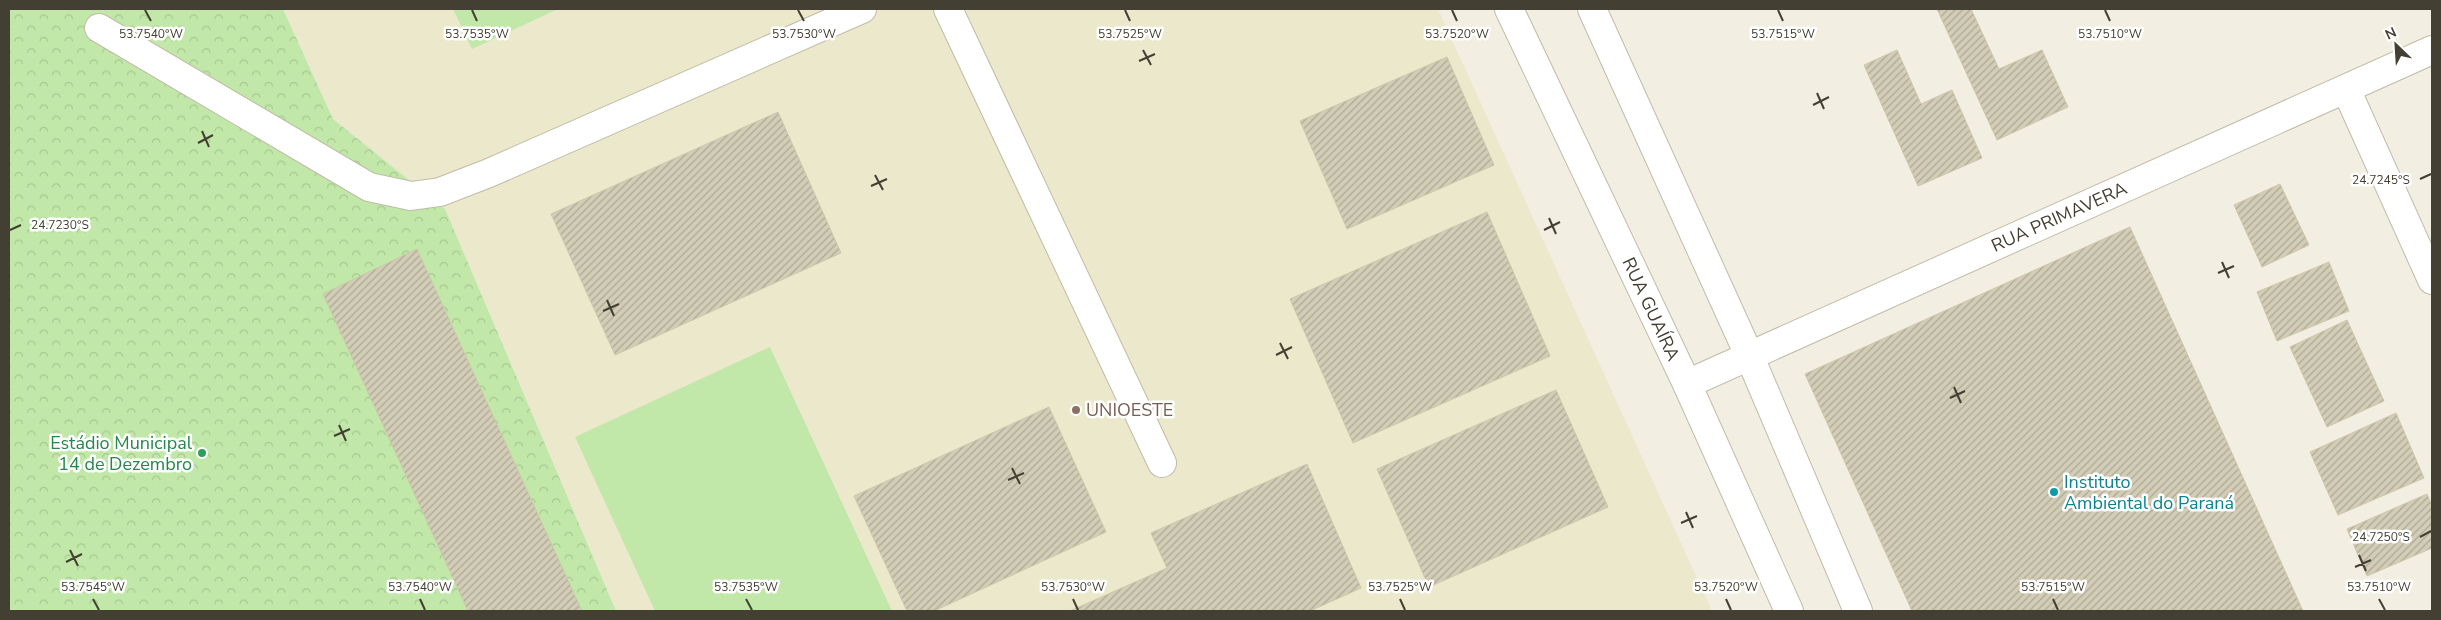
<svg xmlns="http://www.w3.org/2000/svg" width="2441" height="620" font-family="'Nunito Sans',sans-serif">
	<style>
		.education { fill: #ebe8cb }
		.green { fill: #c1e8a8 }
		.park { fill: url(#park-crowns) }
		.building { fill: url(#building-hatch); stroke: #cec6aa }
		.lines { fill: none; stroke-linecap: round; stroke-linejoin: round }
		.minor-casing { stroke: #c0bca7; stroke-width: 30 }
		.minor { stroke: #fff; stroke-width: 28 }
		.ticks { fill: none; stroke: #433f32; stroke-width: 2 }
		.education-dot { fill: #8d6e63; stroke: #fff; stroke-width: 2 }
		.leisure-dot { fill: #2e9e5b; stroke: #fff; stroke-width: 2 }
		.culture-dot { fill: #0f9aa8; stroke: #fff; stroke-width: 2 }
		.labels { text-anchor: middle; stroke-width: 5; stroke-linejoin: round; paint-order: stroke }
		.street-label { font-size: 18px; fill: #433f32; stroke: #fff }
		.education-label { font-size: 18px; fill: #785e54; stroke: #fff; text-anchor: start }
		.leisure-label { font-size: 18px; fill: #27864d; stroke: #fff; text-anchor: end }
		.culture-label { font-size: 18px; fill: #0d838f; stroke: #fff; text-anchor: start }
		.ticks-label { font-size: 12px; text-anchor: middle; fill: #433f32; stroke: #fff; stroke-width: 5; stroke-linejoin: round; paint-order: stroke }
	</style>
	<defs>
		<pattern id="park-crowns" width="20" height="18" patternUnits="userSpaceOnUse" patternTransform="scale(1.25)"><rect width="20" height="18" fill="#c1e8a8"/><path d="M2 6a3 3 0 1 1 6 0M12 15a3 3 0 1 1 6 0" fill="none" stroke="#a7c891"/></pattern>
		<pattern id="building-hatch" width="6" height="6" patternUnits="userSpaceOnUse" patternTransform="scale(1.25)"><rect width="6" height="6" fill="#d3cdb7"/><path d="M-1 1l2-2M0 6l6-6M5 7l2-2" fill="none" stroke="#ada895"/></pattern>
	</defs>
	<rect width="100%" height="100%" fill="#f2efe2"/>
	<!-- education -->
	<polygon class="education" points="283,9 1438,9 1712,611 616,611 445,209 333,119"/>
	<!-- green -->
	<g class="green">
		<polygon points="453,9 558,9 472,49"/>
		<polygon points="770,347 892,611 655,611 575,437"/>
	</g>
	<!-- park -->
	<polygon class="park" points="9,9 283,9 333,119 445,209 616,611 9,611"/>
	<!-- building -->
	<g class="building">
		<polygon points="1937,9 1971,9 1999,69 2042,50 2068,107 1997,140"/>
		<polygon points="1897,50 1921,104 1952,90 1982,158 1918,186 1864,65"/>
		<polygon points="1447,57 1494,165 1347,229 1300,121"/>
		<polygon points="778,112 841,253 615,355 551,214"/>
		<polygon points="2280,184 2309,245 2262,267 2234,205"/>
		<polygon points="1487,212 1550,356 1353,443 1290,299"/>
		<polygon points="2130,227 2303,611 1912,611 1805,374"/>
		<polygon points="417,249 582,611 468,611 323,294"/>
		<polygon points="2329,262 2349,311 2277,341 2257,292"/>
		<polygon points="2347,320 2384,401 2327,427 2290,347"/>
		<polygon points="1556,390 1608,507 1429,587 1377,469"/>
		<polygon points="1049,407 1106,532 934,611 907,611 854,496"/>
		<polygon points="2396,413 2424,478 2338,515 2310,452"/>
		<polygon points="1307,464 1361,588 1310,611 1070,611 1167,568 1151,533"/>
		<polygon points="2427,494 2432,506 2432,548 2367,576 2347,529"/>
	</g>
	<g class="lines">
		<defs>
			<g id="minor">
				<polyline points="948,9 1162,463"/>
				<polyline points="1509,9 1687,384 1789,611"/>
				<polyline points="1592,9 1749,355 1858,611"/>
				<polyline points="99,28 369,187 411,196 440,192 489,173 862,9"/>
				<polyline points="2346,89 2432,280"/>
				<polyline points="1687,384 2432,50"/>
			</g>
		</defs>
		<!-- minor casing -->
		<use href="#minor" class="minor-casing"/>
		<!-- minor -->
		<use href="#minor" class="minor"/>
	</g>
	<!-- ticks -->
	<path class="ticks" d="M145,10l6,11M472,10l5,11M798,10l6,11M1125,10l5,11M1452,10l5,11M1778,10l5,11M2105,10l5,11M1143,50l8,15M1139,61l16,-7M1817,93l7,16M1813,105l16,-8M202,131l7,16M198,143l15,-8M875,175l8,15M2420,179l11,-5M871,186l16,-7M1549,218l7,16M10,230l11,-5M1544,230l16,-8M2222,262l7,16M2218,273l16,-7M607,300l7,16M603,311l16,-7M1280,343l8,16M1276,355l16,-8M1954,387l7,16M1950,398l15,-7M339,425l7,16M334,436l16,-7M1012,468l8,16M1008,480l16,-7M1686,512l7,16M1681,523l16,-7M2420,537l11,-6M70,550l8,16M2359,555l7,16M66,562l16,-8M2355,567l16,-7M93,599l6,11M420,599l5,11M746,599l6,11M1073,599l5,11M1400,599l5,11M1726,599l5,11M2053,599l5,11M2379,599l6,11"/>
	<!-- markers -->
	<circle class="education-dot" cx="1076" cy="410" r="5"/>
	<circle class="leisure-dot" cx="202" cy="453" r="5"/>
	<circle class="culture-dot" cx="2054" cy="492" r="5"/>
	<g class="labels">
		<!-- street labels -->
		<g class="street-label">
			<text transform="translate(2059 217) rotate(-24)" y="6">RUA PRIMAVERA</text>
			<text transform="translate(1651 309) rotate(65)" y="6">RUA GUAÍRA</text>
		</g>
		<!-- education labels -->
		<g class="education-label">
			<text x="1086" y="416">UNIOESTE</text>
		</g>
		<!-- leisure labels -->
		<g class="leisure-label">
			<text x="192" y="449">Estádio Municipal<tspan x="192" dy="21">14 de Dezembro</tspan></text>
		</g>
		<!-- culture labels -->
		<g class="culture-label">
			<text x="2064" y="488">Instituto<tspan x="2064" dy="21">Ambiental do Paraná</tspan></text>
		</g>
	</g>
	<g class="ticks-label">
		<text x="477" y="38">53.7535°W</text>
		<text x="151" y="38">53.7540°W</text>
		<text x="804" y="38">53.7530°W</text>
		<text x="1130" y="38">53.7525°W</text>
		<text x="1457" y="38">53.7520°W</text>
		<text x="1783" y="38">53.7515°W</text>
		<text x="2110" y="38">53.7510°W</text>
		<text x="2381" y="184">24.7245°S</text>
		<text x="60" y="229">24.7230°S</text>
		<text x="2381" y="541">24.7250°S</text>
		<text x="93" y="591">53.7545°W</text>
		<text x="420" y="591">53.7540°W</text>
		<text x="746" y="591">53.7535°W</text>
		<text x="1073" y="591">53.7530°W</text>
		<text x="1400" y="591">53.7525°W</text>
		<text x="1726" y="591">53.7520°W</text>
		<text x="2053" y="591">53.7515°W</text>
		<text x="2379" y="591">53.7510°W</text>
	</g>
	<!-- border -->
	<rect width="2441" height="620" fill="none" stroke="#433f32" stroke-width="20"/>
	<!-- north arrow -->
	<g transform="translate(2396 45) rotate(335)" stroke="#ffffff" stroke-width="4" paint-order="stroke">
	<path d="M0-4L9 19L0 12L-9 19Z" fill="#433f32"/>
	<text y="-8" font-size="14" font-weight="bold" text-anchor="middle" fill="#433f32">N</text>
	</g>
</svg>
